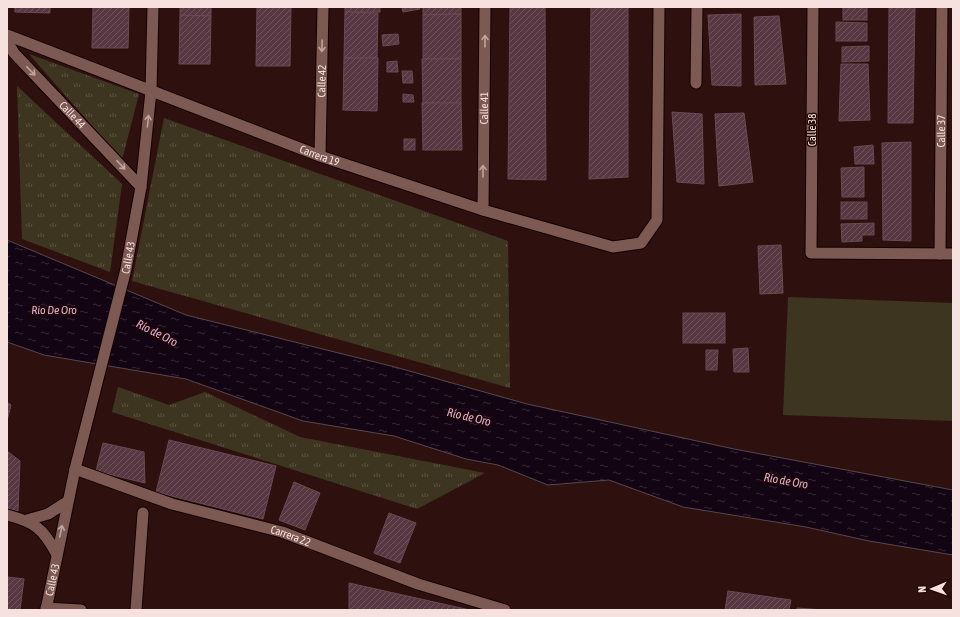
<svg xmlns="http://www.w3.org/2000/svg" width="960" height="617" font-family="'Asap Condensed',sans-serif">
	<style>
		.grass { fill: url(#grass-tufts) }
		.pitch { fill: #3e3520 }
		.water { fill: url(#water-ripples); stroke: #57464f }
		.building { fill: url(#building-hatch); stroke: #6b4954 }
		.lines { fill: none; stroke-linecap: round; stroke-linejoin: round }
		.service-casing { stroke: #140000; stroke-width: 13 }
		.minor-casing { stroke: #140000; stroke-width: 13 }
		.tertiary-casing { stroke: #140000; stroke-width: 13 }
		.service { stroke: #7c5953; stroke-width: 11 }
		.minor { stroke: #7c5953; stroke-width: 11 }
		.tertiary { stroke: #7c5953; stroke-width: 11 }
		.oneway { stroke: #c0a49f }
		.labels { text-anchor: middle; stroke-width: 3; stroke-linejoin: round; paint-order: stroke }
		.street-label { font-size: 11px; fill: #f7e1de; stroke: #240806 }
		.water-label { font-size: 12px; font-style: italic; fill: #d8aed5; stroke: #240806 }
	</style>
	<defs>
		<pattern id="grass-tufts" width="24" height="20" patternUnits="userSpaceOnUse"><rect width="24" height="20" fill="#3e3520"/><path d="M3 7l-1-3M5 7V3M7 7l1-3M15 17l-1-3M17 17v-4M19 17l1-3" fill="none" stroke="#5b5240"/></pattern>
		<pattern id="water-ripples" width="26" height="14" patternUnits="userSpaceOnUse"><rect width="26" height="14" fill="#120412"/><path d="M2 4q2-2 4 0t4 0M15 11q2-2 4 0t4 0" fill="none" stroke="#352834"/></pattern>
		<pattern id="building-hatch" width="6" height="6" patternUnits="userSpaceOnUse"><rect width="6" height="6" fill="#573741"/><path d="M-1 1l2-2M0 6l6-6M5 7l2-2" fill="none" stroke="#70545c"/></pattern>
	</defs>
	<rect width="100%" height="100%" fill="#2e110e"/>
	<!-- grass -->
	<g class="grass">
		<polygon points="29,54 139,94 122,160"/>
		<polygon points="17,86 122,184 110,272 22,239"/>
		<polygon points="164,118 508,241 510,388 132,281"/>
		<polygon points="118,387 169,405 205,392 300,437 485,473 417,509 112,412"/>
	</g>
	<!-- pitch -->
	<polygon class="pitch" points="788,297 953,303 953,421 783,415"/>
	<!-- water -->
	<polygon class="water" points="7,240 186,315 395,367 527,404 734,449 953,490 953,555 869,541 806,527 683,507 609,480 548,485 498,465 466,459 394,436 303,421 186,379 44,355 7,342"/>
	<!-- building -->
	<g class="building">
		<polygon points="15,7 50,7 50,13 15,12"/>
		<polygon points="93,7 129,7 128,48 92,48"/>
		<polygon points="180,7 211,7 211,16 180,15"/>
		<polygon points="257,7 291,7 290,66 256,66"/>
		<rect x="345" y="7" width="35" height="5"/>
		<polygon points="402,7 419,7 420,9 403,12"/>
		<polygon points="423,7 461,7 461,14 423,15"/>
		<polygon points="510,7 545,7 546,180 508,179"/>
		<polygon points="591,7 628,7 628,177 589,179"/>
		<rect x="843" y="7" width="24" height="13"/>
		<polygon points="889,7 915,7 913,123 888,123"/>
		<polygon points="345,12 378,13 377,58 344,58"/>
		<polygon points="461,14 461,59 423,59 423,15"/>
		<polygon points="741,14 741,86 712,85 708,15"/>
		<polygon points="180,15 211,16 210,64 179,64"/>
		<polygon points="779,16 786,84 755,85 754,17"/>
		<polygon points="836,22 867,23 867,41 836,41"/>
		<polygon points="398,34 399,44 383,46 382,35"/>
		<polygon points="869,46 869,61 842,62 842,47"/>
		<polygon points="344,58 378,58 377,111 343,110"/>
		<polygon points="422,59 461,59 461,103 423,103"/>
		<polygon points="397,61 398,72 387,72 387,62"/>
		<polygon points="841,64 868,64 870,120 839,121"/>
		<polygon points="402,71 412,71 413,83 403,83"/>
		<polygon points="403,94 413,95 414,102 403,102"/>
		<polygon points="422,103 461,103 462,150 423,150"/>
		<polygon points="672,112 702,114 704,184 677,182"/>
		<polygon points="744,113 753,182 719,186 715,114"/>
		<rect x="404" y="139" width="11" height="11"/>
		<polygon points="911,142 911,241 883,240 882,143"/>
		<polygon points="873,145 874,164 855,164 854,147"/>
		<polygon points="864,167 864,197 842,197 841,168"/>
		<rect x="841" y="202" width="26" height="17"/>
		<polygon points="874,223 874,235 862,235 862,241 842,242 841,224"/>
		<polygon points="781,245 783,293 760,294 758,246"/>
		<rect x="683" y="313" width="42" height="30"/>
		<polygon points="748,348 749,372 734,372 733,349"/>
		<polygon points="706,350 718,350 717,370 706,370"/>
		<polygon points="7,402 11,405 7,421"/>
		<polygon points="169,440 276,466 263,519 156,492"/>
		<polygon points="103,443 144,452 145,483 96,471"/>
		<polygon points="7,451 20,461 18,511 7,508"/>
		<polygon points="294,482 320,493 305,530 279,520"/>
		<polygon points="389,513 416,523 400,563 374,553"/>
		<polygon points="7,577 24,579 20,610 7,610"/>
		<polygon points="349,583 470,610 349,610"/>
		<polygon points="728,591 791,600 789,610 725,610"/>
		<polygon points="797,608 824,610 797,610"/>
	</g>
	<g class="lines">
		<defs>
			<polyline id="service" points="136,610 143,513"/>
			<g id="minor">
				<polyline points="813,7 811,253 953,254"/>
				<path id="s1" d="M7,35l313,121 163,54 130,37 28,-4 16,-23 2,-213"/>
				<polyline points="696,83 697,7"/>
				<path id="s2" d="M320,156l3,-149"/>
				<path id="s3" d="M483,210l2,-203"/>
				<path id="s4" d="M940,254l2,-247"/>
				<path id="s5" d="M75,469l97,35 110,28 136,52 87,26"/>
				<path d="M7,515c27,7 36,13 49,38"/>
				<polyline points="27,520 48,514 67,502"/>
				<polyline points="46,608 81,610"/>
			</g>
			<g id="tertiary">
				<path id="s6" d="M7,41l7,12 127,134"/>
				<path id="s7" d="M46,610l29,-141 51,-200 15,-82 10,-96 2,-84"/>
			</g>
		</defs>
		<!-- service casing -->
		<use href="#service" class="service-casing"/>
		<!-- minor casing -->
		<use href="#minor" class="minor-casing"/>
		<!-- tertiary casing -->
		<use href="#tertiary" class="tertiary-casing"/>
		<!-- service -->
		<use href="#service" class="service"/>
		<!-- minor -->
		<use href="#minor" class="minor"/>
		<!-- tertiary -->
		<use href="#tertiary" class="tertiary"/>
	</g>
	<!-- one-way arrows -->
	<defs><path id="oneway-shaft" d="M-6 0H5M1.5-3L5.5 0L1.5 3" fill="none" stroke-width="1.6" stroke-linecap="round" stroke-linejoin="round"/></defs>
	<g class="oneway">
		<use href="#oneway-shaft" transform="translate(485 41) rotate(-90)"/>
		<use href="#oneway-shaft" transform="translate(322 46) rotate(91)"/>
		<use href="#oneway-shaft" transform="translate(31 71) rotate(46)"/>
		<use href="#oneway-shaft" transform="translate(148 121) rotate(-84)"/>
		<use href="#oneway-shaft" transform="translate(121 165) rotate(47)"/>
		<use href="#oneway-shaft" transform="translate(483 171) rotate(-90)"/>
		<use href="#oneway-shaft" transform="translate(61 531) rotate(-78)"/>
	</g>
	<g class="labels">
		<!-- street labels -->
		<g class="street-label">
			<text dy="4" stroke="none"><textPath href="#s2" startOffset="75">Calle 42</textPath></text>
			<text dy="4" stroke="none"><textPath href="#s3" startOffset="102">Calle 41</textPath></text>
			<text dy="4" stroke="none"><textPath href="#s6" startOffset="99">Calle 44</textPath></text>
			<text transform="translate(812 130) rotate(-90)" y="4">Calle 38</text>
			<text dy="4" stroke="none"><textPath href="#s4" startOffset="123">Calle 37</textPath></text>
			<text dy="4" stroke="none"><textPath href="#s1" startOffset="335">Carrera 19</textPath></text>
			<text dy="4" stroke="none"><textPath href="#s7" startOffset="362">Calle 43</textPath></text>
			<text dy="4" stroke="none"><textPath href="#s5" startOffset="226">Carrera 22</textPath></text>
			<text dy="4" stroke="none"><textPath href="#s7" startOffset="31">Calle 43</textPath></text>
		</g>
		<!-- water labels -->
		<g class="water-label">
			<text x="54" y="314">Rio De Oro</text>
			<text transform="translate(157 333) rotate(27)" y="4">Río de Oro</text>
			<text transform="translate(469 417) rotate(13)" y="4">Río de Oro</text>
			<text transform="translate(786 481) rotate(10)" y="4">Río de Oro</text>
		</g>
	</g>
	<!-- border -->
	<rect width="960" height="617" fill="none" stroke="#f7e1de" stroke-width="16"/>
	<!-- north arrow -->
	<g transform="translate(932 589) rotate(268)" stroke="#240806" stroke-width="3" paint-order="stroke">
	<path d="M0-3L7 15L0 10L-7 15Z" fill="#f7e1de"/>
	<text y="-6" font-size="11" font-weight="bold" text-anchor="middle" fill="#f7e1de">N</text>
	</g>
</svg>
